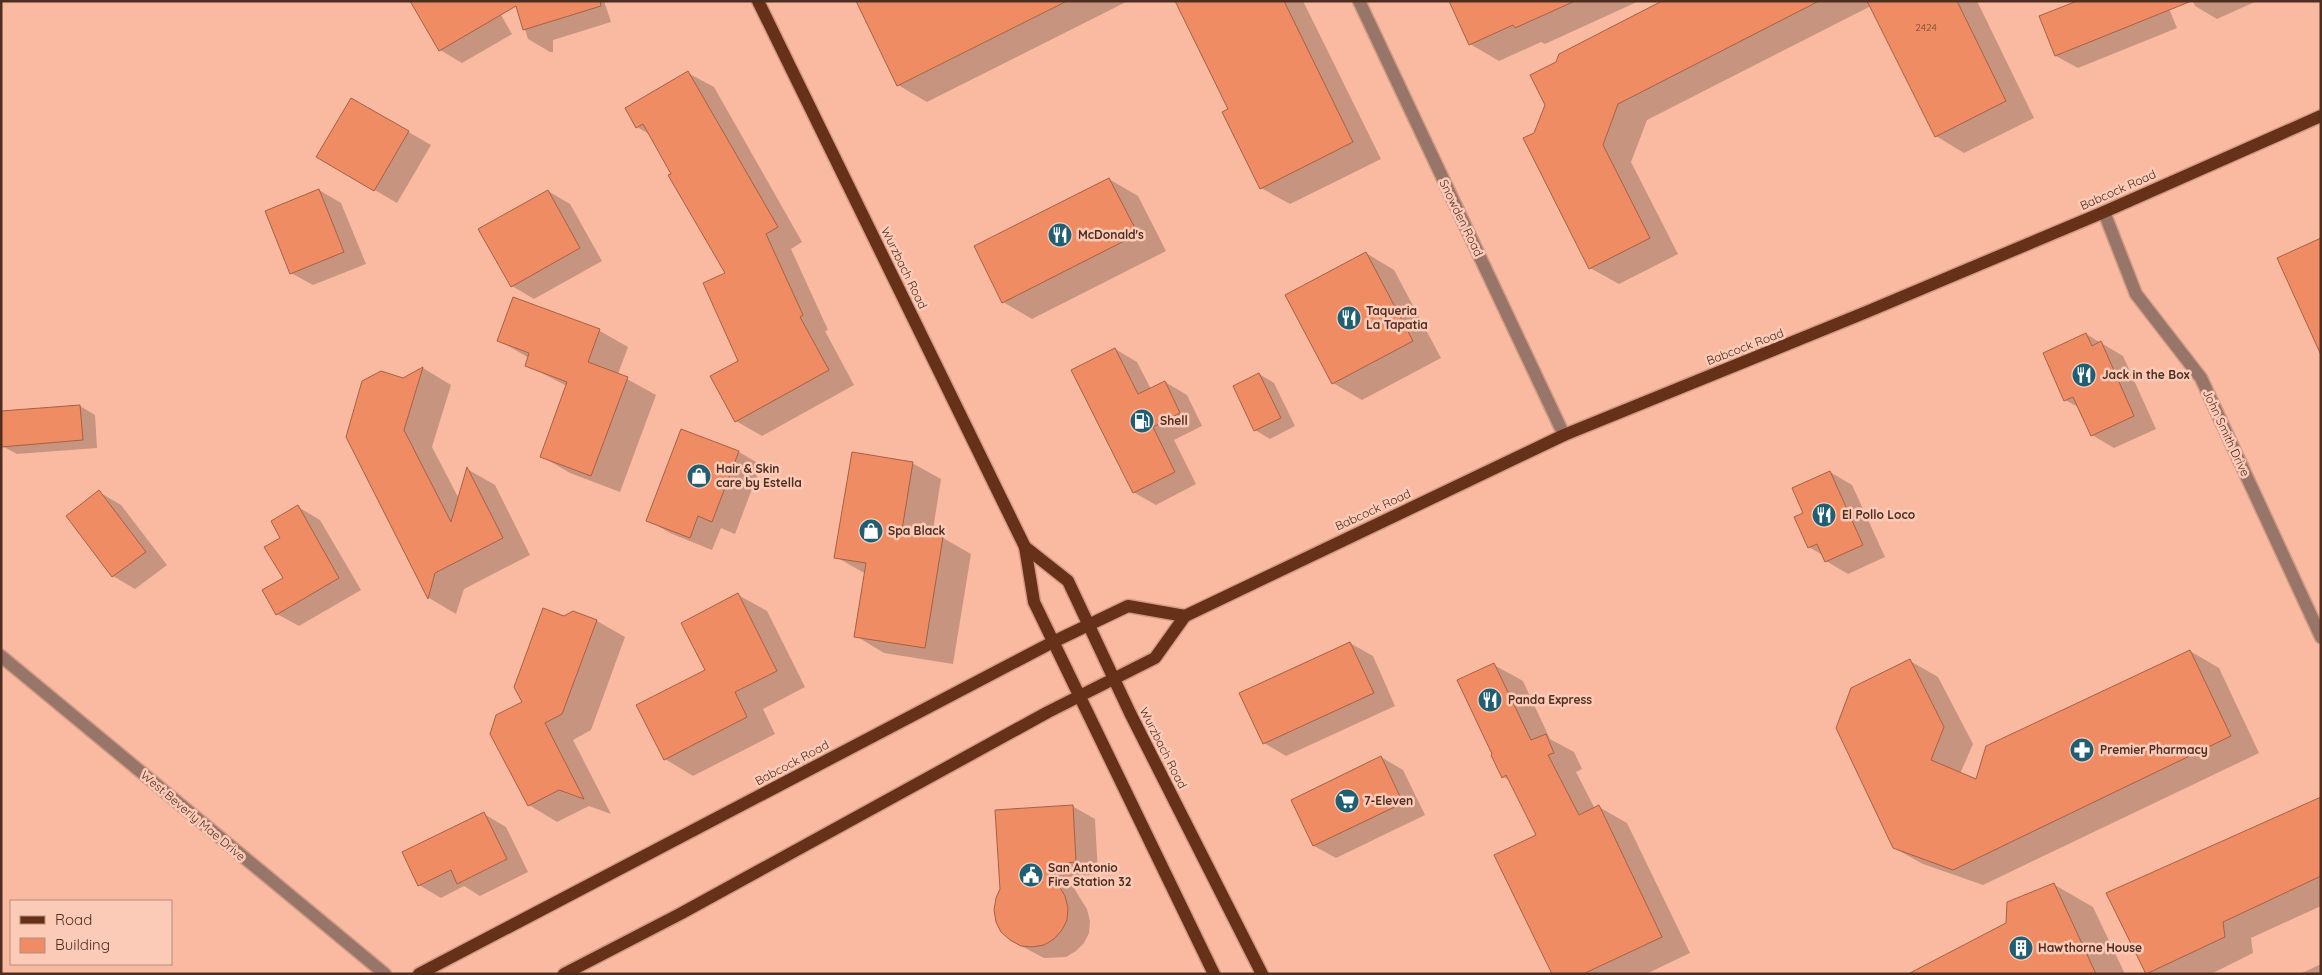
<svg xmlns="http://www.w3.org/2000/svg" width="2322" height="975" font-family="Quicksand,sans-serif">
	<style>
		.shadow { fill: #0003 }
		.building { fill: #ef8c64; stroke: #a76044 }
		.lines { fill: none; stroke-linecap: round; stroke-linejoin: round }
		.minor-casing { stroke: #d39b85; stroke-width: 15 }
		.major-casing { stroke: #d39b85; stroke-width: 15 }
		.minor { stroke: #977669; stroke-width: 12 }
		.major { stroke: #673018; stroke-width: 12 }
		.labels { text-anchor: middle; stroke-width: 5; stroke-linejoin: round; paint-order: stroke }
		.number-label { font-size: 10px; fill: #764632 }
		.street-label { font-size: 12px; fill: #4d2e21; stroke: #fccbb8 }
		.poi-label { font-size: 12px; font-weight: bold; fill: #4d2e21; stroke: #fccbb8; text-anchor: start }
	</style>
	<rect width="100%" height="100%" fill="#f9baa1"/>
	<!-- shadow -->
	<g class="shadow">
		<polygon points="493,1 512,34 462,63 440,50"/>
		<polygon points="516,1 604,1 611,22 553,40 553,52 550,52 528,39"/>
		<polygon points="857,1 1128,1 927,102 898,85"/>
		<polygon points="1177,1 1303,1 1381,159 1290,204 1261,188 1230,109"/>
		<polygon points="1450,1 1639,1 1545,44 1541,42 1499,61 1470,44"/>
		<polygon points="1664,1 1977,1 2034,118 1964,153 1936,136 1871,6 1647,120 1631,162 1678,254 1619,284 1590,268 1535,133 1546,105 1557,63"/>
		<polygon points="2166,1 2177,28 2078,68 2056,56 2041,17"/>
		<polygon points="2193,1 2257,1 2217,19 2195,6"/>
		<polygon points="688,73 714,87 802,242 791,249 828,330 825,331 854,385 762,436 736,421 740,361 727,274 651,135 637,127"/>
		<polygon points="351,99 431,145 397,203 318,157"/>
		<polygon points="1109,179 1138,196 1166,251 1032,319 1003,302"/>
		<polygon points="319,190 341,203 366,264 313,285 291,273"/>
		<polygon points="548,191 570,204 602,261 534,299 512,286"/>
		<polygon points="1366,253 1394,270 1441,358 1362,400 1333,383"/>
		<polygon points="514,299 600,331 628,347 618,374 656,395 620,492 570,473 541,456 567,386 526,365 529,358 498,340"/>
		<polygon points="2086,334 2123,356 2156,429 2114,448 2092,435 2080,408 2065,400"/>
		<polygon points="1115,349 1137,362 1151,389 1165,382 1187,395 1202,426 1174,440 1196,484 1156,505 1133,492"/>
		<polygon points="423,368 451,385 432,447 459,499 467,469 495,485 530,555 464,589 456,614 429,598 347,436 403,379"/>
		<polygon points="1259,374 1274,383 1295,426 1270,439 1255,430"/>
		<polygon points="80,406 95,415 97,448 17,454 2,446 1,412"/>
		<polygon points="682,431 739,452 761,465 735,534 721,528 712,550 670,533 648,520"/>
		<polygon points="912,463 941,479 932,536 943,538 971,554 953,664 884,653 856,636 866,574 836,557"/>
		<polygon points="1830,472 1852,485 1885,557 1848,574 1826,561 1824,556 1809,547 1804,513"/>
		<polygon points="99,492 121,505 167,565 135,589 113,576 67,516"/>
		<polygon points="298,507 320,520 361,590 299,626 277,614 285,579 282,538"/>
		<polygon points="738,595 767,611 805,687 763,709 775,734 693,776 665,759 706,671"/>
		<polygon points="564,617 597,621 625,637 591,730 573,740 611,814 589,806 557,822 529,805 524,702"/>
		<polygon points="1350,643 1373,656 1395,706 1286,756 1264,743"/>
		<polygon points="2190,651 2219,668 2259,753 1983,885 1923,864 1894,848 1910,661 1938,677 1973,744 1960,774 1976,781"/>
		<polygon points="1494,665 1523,681 1550,739 1574,752 1582,769 1576,772 1595,809 1599,807 1627,823 1690,953 1646,974 1553,974 1538,836 1511,781 1503,777"/>
		<polygon points="1381,757 1403,770 1425,815 1336,858 1314,846 1293,801"/>
		<polygon points="2321,799 2321,906 2251,938 2253,953 2211,974 2147,974 2108,894"/>
		<polygon points="1072,806 1095,819 1098,874 1067,877 1087,909 1090,921 1089,933 1084,943 1076,951 1066,957 1044,958 1010,940"/>
		<polygon points="484,814 506,827 528,872 480,896 464,886 441,898 419,885"/>
		<polygon points="2053,884 2093,907 2125,974 1910,974 2007,924"/>
		<polygon points="2321,964 2321,974 2300,974"/>
	</g>
	<!-- building -->
	<g class="building">
		<polygon points="410,1 600,1 601,6 523,30 516,6 439,51"/>
		<polygon points="856,1 1067,1 897,86"/>
		<polygon points="1175,1 1284,1 1353,142 1260,189 1222,112 1228,109"/>
		<polygon points="1449,1 1575,1 1515,28 1513,25 1469,45"/>
		<polygon points="1662,1 1819,1 1618,104 1603,145 1650,238 1589,269 1523,138 1534,133 1545,105 1530,75 1556,62 1559,54"/>
		<polygon points="1867,1 1957,1 2006,101 1935,137"/>
		<polygon points="2077,1 2188,1 2189,2 2055,56 2039,16"/>
		<polygon points="688,71 778,227 766,234 803,315 800,317 829,370 735,422 710,376 738,361 703,283 725,273 668,175 671,174 643,124 636,128 625,108"/>
		<polygon points="351,98 409,131 374,191 316,157"/>
		<polygon points="1109,178 1138,234 1002,303 974,246"/>
		<polygon points="319,189 344,252 290,274 265,211"/>
		<polygon points="548,190 580,248 511,287 478,229"/>
		<polygon points="2321,238 2321,355 2277,258"/>
		<polygon points="1366,252 1413,341 1332,384 1285,295"/>
		<polygon points="513,297 600,329 588,362 628,377 591,476 540,457 567,382 525,366 529,353 497,341"/>
		<polygon points="2086,333 2092,346 2101,341 2134,416 2091,436 2073,397 2064,401 2043,353"/>
		<polygon points="1115,348 1138,394 1165,381 1180,413 1153,427 1175,472 1133,493 1071,370"/>
		<polygon points="423,367 404,430 451,522 467,467 503,538 435,573 428,599 346,437 362,381 381,371 403,378"/>
		<polygon points="1259,373 1281,418 1254,431 1233,386"/>
		<polygon points="80,405 83,440 1,447 1,411"/>
		<polygon points="681,429 739,451 712,522 698,516 690,538 646,521"/>
		<polygon points="852,452 913,462 902,530 943,537 925,648 854,637 866,563 834,558"/>
		<polygon points="1830,471 1863,545 1825,562 1817,544 1808,548 1794,517 1803,513 1792,488"/>
		<polygon points="99,490 146,552 112,577 66,516"/>
		<polygon points="298,505 339,578 276,615 262,590 283,578 264,547 280,538 271,521"/>
		<polygon points="738,593 777,671 735,692 747,717 664,760 636,705 705,670 681,623"/>
		<polygon points="543,608 564,616 573,611 597,620 562,714 545,723 584,799 559,790 528,806 490,734 496,715 522,702 514,687"/>
		<polygon points="1350,642 1374,693 1263,744 1239,693"/>
		<polygon points="2190,650 2231,736 1953,870 1893,848 1836,728 1851,688 1910,659 1944,727 1931,760 1976,779 1986,746"/>
		<polygon points="1494,663 1531,740 1546,734 1554,753 1548,755 1579,815 1599,805 1662,937 1583,974 1552,974 1494,855 1536,835 1506,775 1502,778 1491,755 1492,754 1457,680"/>
		<polygon points="1381,756 1403,803 1313,846 1291,800"/>
		<polygon points="2321,797 2321,876 2223,922 2225,937 2146,974 2106,893"/>
		<polygon points="1073,805 1076,862 1046,865 1065,896 1068,908 1067,920 1062,930 1054,939 1044,945 1032,947 1021,946 1010,940 1001,932 996,922 994,910 996,898 1000,889 995,810"/>
		<polygon points="484,812 507,859 457,884 451,870 418,886 402,852"/>
		<polygon points="2054,883 2096,974 1908,974 2006,923 2007,902"/>
	</g>
	<g class="lines">
		<defs>
			<g id="minor">
				<polyline points="1359,1 1564,435"/>
				<polyline points="2104,212 2136,294 2201,378 2321,637"/>
				<polyline points="1,656 385,974"/>
			</g>
			<g id="major">
				<polyline points="758,1 1025,547 1034,602 1214,974"/>
				<polyline points="1025,547 1068,581 1130,713 1262,974"/>
				<polyline points="419,974 1053,642 1128,606 1185,616"/>
				<polyline points="564,974 680,914 1048,712 1155,658 1185,616 1564,435 1864,313 2104,212 2321,116"/>
			</g>
		</defs>
		<!-- minor casing -->
		<use href="#minor" class="minor-casing"/>
		<!-- major casing -->
		<use href="#major" class="major-casing"/>
		<!-- minor -->
		<use href="#minor" class="minor"/>
		<!-- major -->
		<use href="#major" class="major"/>
	</g>
	<!-- icons -->
	<defs>
		<symbol id="restaurant-disc" viewBox="-11 -11 22 22"><circle r="9.5" fill="#1e5f74" stroke="#fccbb8"/><path d="M-5-6h1v4h1v-4h1v4h1v-4h1v5L-1.5 .5V6h-2V.5L-5-1ZM5-6V6H3V1.5H1.5Q1.5-4 5-6Z" fill="#fff"/></symbol>
		<symbol id="fuel-disc" viewBox="-11 -11 22 22"><circle r="9.5" fill="#1e5f74" stroke="#fccbb8"/><path d="M-5.5-6h7V0h2V4h1.3V-2.5L3-4.5l.8-.8L6-3V5H2.5V1h-1V6h-7ZM-4.2-4.7v3.2H.2V-4.7Z" fill="#fff"/></symbol>
		<symbol id="shop-disc" viewBox="-11 -11 22 22"><circle r="9.5" fill="#1e5f74" stroke="#fccbb8"/><path d="M-5-2.5h2.3a2.7 3.5 0 0 1 5.4 0H5L5.5 6h-11ZM-1.5-2.5h3a1.5 2.3 0 0 0-3 0Z" fill="#fff"/></symbol>
		<symbol id="pharmacy-disc" viewBox="-11 -11 22 22"><circle r="9.5" fill="#1e5f74" stroke="#fccbb8"/><path d="M-2-6h4v4h4v4h-4v4h-4v-4h-4v-4h4Z" fill="#fff"/></symbol>
		<symbol id="supermarket-disc" viewBox="-11 -11 22 22"><circle r="9.5" fill="#1e5f74" stroke="#fccbb8"/><path d="M-6-5.5h2.5l.6 2H6L4.5 2H-2.5L-4.4-4H-6ZM-1.5 3.2a1.3 1.3 0 1 0 .1 0ZM3 3.2a1.3 1.3 0 1 0 .1 0Z" fill="#fff"/></symbol>
		<symbol id="civic-disc" viewBox="-11 -11 22 22"><circle r="9.5" fill="#1e5f74" stroke="#fccbb8"/><path d="M-.6-6.5H3V-4.5H.6V-3L4-1V1h2V6H-6V1h2V-1L-.6-3ZM-1.2 2.5V6h2.4V2.5Z" fill="#fff"/></symbol>
		<symbol id="building-disc" viewBox="-11 -11 22 22"><circle r="9.5" fill="#1e5f74" stroke="#fccbb8"/><path d="M-4-6H4V6H1V3H-1V6H-4ZM-2.5-4.3h1.7v1.8h-1.7ZM.8-4.3h1.7v1.8H.8ZM-2.5-1h1.7V.8h-1.7ZM.8-1h1.7V.8H.8Z" fill="#fff"/></symbol>
	</defs>
	<g fill-rule="evenodd">
		<use href="#restaurant-disc" x="1046" y="221" width="28" height="28"/>
		<use href="#restaurant-disc" x="1335" y="304" width="28" height="28"/>
		<use href="#restaurant-disc" x="2070" y="361" width="28" height="28"/>
		<use href="#fuel-disc" x="1128" y="407" width="28" height="28"/>
		<use href="#shop-disc" x="685" y="462" width="28" height="28"/>
		<use href="#restaurant-disc" x="1810" y="501" width="28" height="28"/>
		<use href="#shop-disc" x="857" y="517" width="28" height="28"/>
		<use href="#restaurant-disc" x="1476" y="686" width="28" height="28"/>
		<use href="#pharmacy-disc" x="2068" y="736" width="28" height="28"/>
		<use href="#supermarket-disc" x="1333" y="787" width="28" height="28"/>
		<use href="#civic-disc" x="1017" y="861" width="28" height="28"/>
		<use href="#building-disc" x="2007" y="934" width="28" height="28"/>
	</g>
	<g class="labels">
		<!-- number labels -->
		<g class="number-label">
			<text x="1926" y="31">2424</text>
		</g>
		<!-- street labels -->
		<g class="street-label">
			<text transform="translate(2118 190) rotate(-24)" y="4">Babcock Road</text>
			<text transform="translate(1461 218) rotate(64)" y="4">Snowden Road</text>
			<text transform="translate(904 268) rotate(64)" y="4">Wurzbach Road</text>
			<text transform="translate(1745 347) rotate(-21)" y="4">Babcock Road</text>
			<text transform="translate(2226 433) rotate(65)" y="4">John Smith Drive</text>
			<text transform="translate(1373 510) rotate(-25)" y="4">Babcock Road</text>
			<text transform="translate(1163 748) rotate(63)" y="4">Wurzbach Road</text>
			<text transform="translate(792 763) rotate(-28)" y="4">Babcock Road</text>
			<text transform="translate(193 816) rotate(40)" y="4">West Beverly Mae Drive</text>
		</g>
		<!-- poi labels -->
		<g class="poi-label">
			<text x="1078" y="239">McDonald's</text>
			<text x="1366" y="315">Taqueria<tspan x="1366" dy="14">La Tapatia</tspan></text>
			<text x="2102" y="379">Jack in the Box</text>
			<text x="1160" y="425">Shell</text>
			<text x="716" y="473">Hair &amp; Skin<tspan x="716" dy="14">care by Estella</tspan></text>
			<text x="1842" y="519">El Pollo Loco</text>
			<text x="888" y="535">Spa Black</text>
			<text x="1508" y="704">Panda Express</text>
			<text x="2100" y="754">Premier Pharmacy</text>
			<text x="1364" y="805">7-Eleven</text>
			<text x="1048" y="872">San Antonio<tspan x="1048" dy="14">Fire Station 32</tspan></text>
			<text x="2038" y="952">Hawthorne House</text>
		</g>
	</g>
	<!-- border -->
	<rect width="2322" height="975" fill="none" stroke="#4d2e21" stroke-width="5"/>
	<!-- legend -->
	<rect x="10" y="900" width="162" height="65" fill="#fccbb8" stroke="#b68c7c"/>
	<rect x="20" y="916" width="25" height="8" fill="#673018" stroke="#b68c7c"/>
	<text x="55" y="925" font-size="15" fill="#4d2e21">Road</text>
	<rect x="20" y="938" width="25" height="15" fill="#ef8c64" stroke="#b68c7c"/>
	<text x="55" y="950" font-size="15" fill="#4d2e21">Building</text>
</svg>
